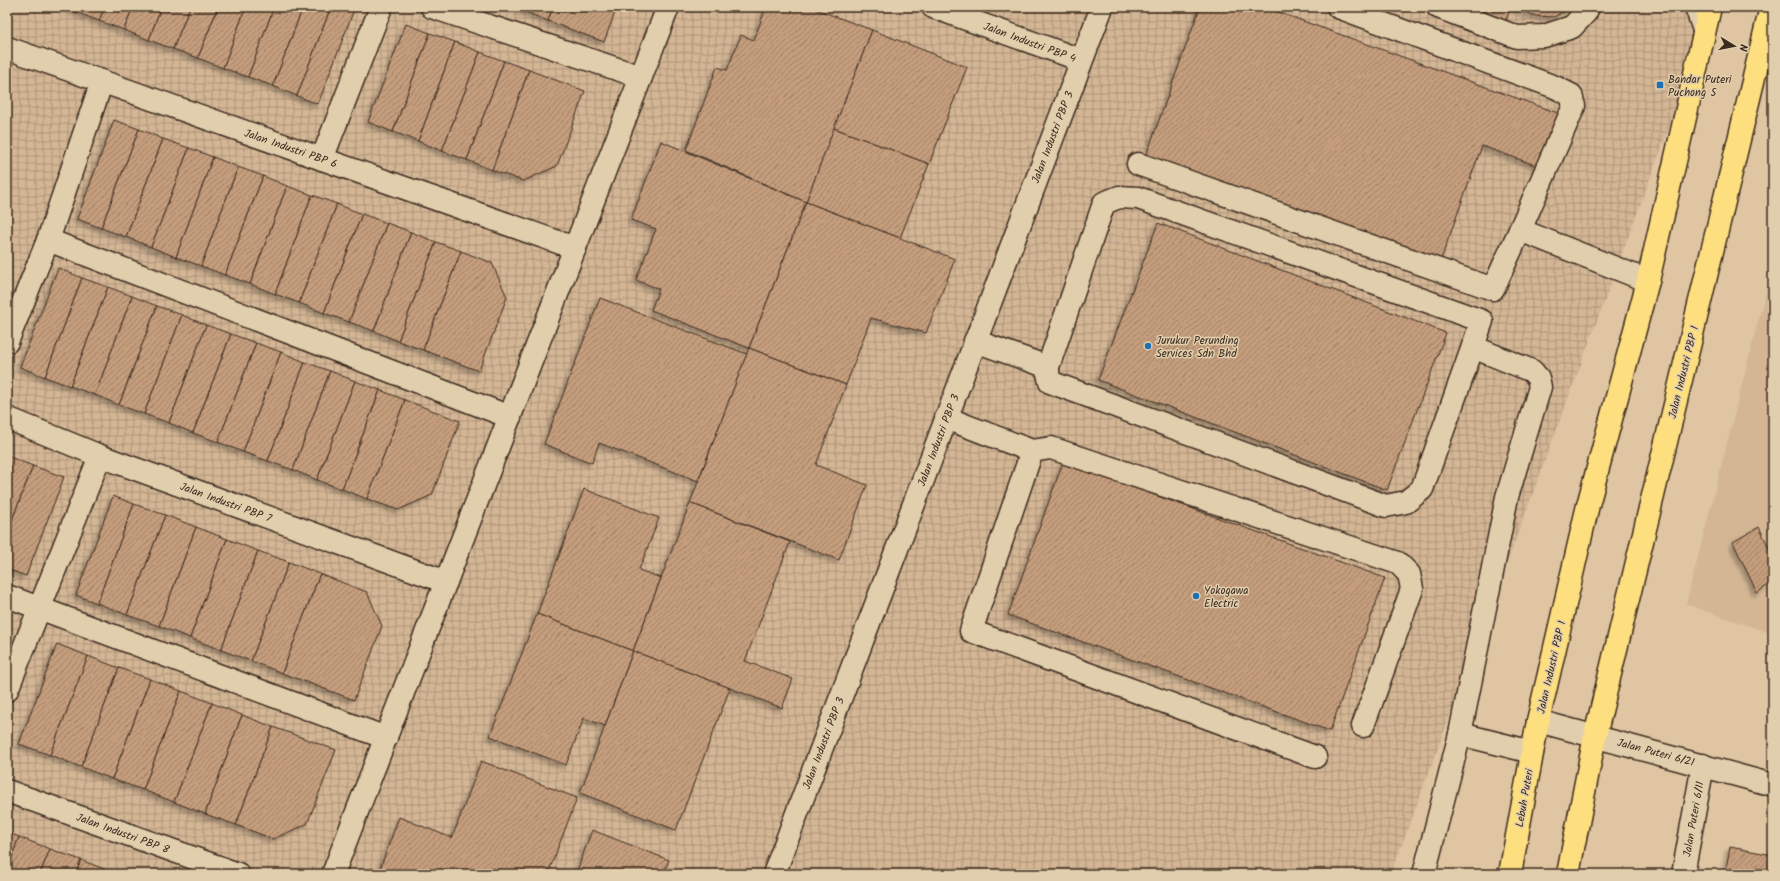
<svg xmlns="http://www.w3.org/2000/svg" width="1780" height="881" font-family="Kalam,sans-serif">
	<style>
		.built { fill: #d4b695 }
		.industrial { fill: url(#industrial-grid) }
		.building { fill: url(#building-hatch); stroke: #3b2a1e; filter: url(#shadow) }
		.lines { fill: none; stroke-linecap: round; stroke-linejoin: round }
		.minor-casing { stroke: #3b2a1e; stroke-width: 25 }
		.major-casing { stroke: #3b2a1e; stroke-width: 25 }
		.minor { stroke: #e1ceac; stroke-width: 22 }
		.major { stroke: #fedf80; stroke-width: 22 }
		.poi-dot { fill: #1f6fb2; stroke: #e1ceac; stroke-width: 1.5 }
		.labels { text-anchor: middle; stroke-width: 3; stroke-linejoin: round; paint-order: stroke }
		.street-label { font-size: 11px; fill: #3b2a1e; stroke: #e1ceac }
		.poi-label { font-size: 11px; fill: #3b2a1e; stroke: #e1ceac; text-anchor: start }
	</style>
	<defs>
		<pattern id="industrial-grid" width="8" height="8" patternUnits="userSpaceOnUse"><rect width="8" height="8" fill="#d4b695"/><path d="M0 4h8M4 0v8" fill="none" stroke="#ad9479"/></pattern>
		<pattern id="building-hatch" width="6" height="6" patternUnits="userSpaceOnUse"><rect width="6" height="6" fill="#c49d7c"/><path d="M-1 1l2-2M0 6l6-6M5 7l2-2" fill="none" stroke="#a08065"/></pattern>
		<filter id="shadow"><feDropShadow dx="-3.5" dy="3.5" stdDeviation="2" flood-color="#0004"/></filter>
	</defs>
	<rect width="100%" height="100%" fill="#dfc5a2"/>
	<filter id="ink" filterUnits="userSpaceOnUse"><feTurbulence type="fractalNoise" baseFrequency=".025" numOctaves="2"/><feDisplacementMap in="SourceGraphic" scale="8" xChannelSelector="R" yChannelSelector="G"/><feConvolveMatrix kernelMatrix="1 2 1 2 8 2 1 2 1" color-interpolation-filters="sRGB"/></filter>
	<g filter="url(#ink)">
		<!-- built -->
		<polygon class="built" points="1773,263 1773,634 1686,604"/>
		<!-- industrial -->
		<polygon class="industrial" points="7,7 1714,7 1391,874 7,874"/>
		<!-- building -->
		<g class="building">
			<polygon points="63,7 105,7 99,21"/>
			<polygon points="105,7 133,7 124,30 99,21"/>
			<polygon points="133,7 161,7 149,40 124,30"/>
			<polygon points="161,7 190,7 173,49 149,40"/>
			<polygon points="190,7 218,7 198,58 173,49"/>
			<polygon points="218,7 246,7 223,68 198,58"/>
			<polygon points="246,7 274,7 248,77 223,68"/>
			<polygon points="274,7 303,7 273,86 248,77"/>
			<polygon points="303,7 331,7 297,96 273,86"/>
			<polygon points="331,7 355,7 318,104 297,96"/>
			<polygon points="512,7 525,7 523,11"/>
			<polygon points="525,7 553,7 548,21 523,11"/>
			<polygon points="553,7 617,7 604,42 548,21"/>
			<polygon points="766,7 810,7 872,30 806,202 686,150 717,67 727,70 741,35 754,40"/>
			<polygon points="1200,7 1264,7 1558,113 1538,166 1482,146 1440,262 1146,156"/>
			<polygon points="1457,7 1511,7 1504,25"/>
			<polygon points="1512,7 1572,7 1554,17 1536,16"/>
			<polygon points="406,24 430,33 393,132 368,122"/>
			<polygon points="872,30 967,67 929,164 834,128"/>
			<polygon points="430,33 455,42 418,141 393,132"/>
			<polygon points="455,42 480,52 442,151 418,141"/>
			<polygon points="480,52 504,61 467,160 442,151"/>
			<polygon points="504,61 529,70 492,170 467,160"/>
			<polygon points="529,70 585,91 557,166 523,181 492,170"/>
			<polygon points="114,120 139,129 101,228 77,219"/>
			<polygon points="834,128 929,164 900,238 806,202"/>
			<polygon points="139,129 163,139 126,237 101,228"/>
			<polygon points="163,139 189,148 151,247 126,237"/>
			<polygon points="661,141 806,202 749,348 651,310 659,289 636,280 656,229 631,220"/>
			<polygon points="189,148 213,157 176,257 151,247"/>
			<polygon points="213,157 238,167 201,266 176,257"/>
			<polygon points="238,167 263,176 225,275 201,266"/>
			<polygon points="263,176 287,186 250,284 225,275"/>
			<polygon points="287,186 312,195 275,294 250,284"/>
			<polygon points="312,195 337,204 299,303 275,294"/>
			<polygon points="806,202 955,259 926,333 871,318 846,385 749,348"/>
			<polygon points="337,204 362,214 324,313 299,303"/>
			<polygon points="362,214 387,223 349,322 324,313"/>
			<polygon points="387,223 411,232 374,331 349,322"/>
			<polygon points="1158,223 1446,333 1387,490 1098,380"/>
			<polygon points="411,232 436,242 398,341 374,331"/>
			<polygon points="436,242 461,251 423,350 398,341"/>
			<polygon points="461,251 492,263 507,297 479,371 423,350"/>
			<polygon points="58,268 82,278 45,377 20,367"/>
			<polygon points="82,278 108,287 70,386 45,377"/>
			<polygon points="108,287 132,296 95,395 70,386"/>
			<polygon points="132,296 157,306 119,405 95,395"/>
			<polygon points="600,298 747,354 698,481 599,443 592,463 544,444"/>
			<polygon points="157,306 182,315 144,414 119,405"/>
			<polygon points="182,315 206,325 169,423 144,414"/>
			<polygon points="206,325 231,334 193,433 169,423"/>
			<polygon points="231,334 256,343 218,442 193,433"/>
			<polygon points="256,343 281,352 243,452 218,442"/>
			<polygon points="749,348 846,385 816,465 867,485 839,560 690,503"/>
			<polygon points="281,352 305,362 268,461 243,452"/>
			<polygon points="305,362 330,371 293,470 268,461"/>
			<polygon points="330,371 355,381 317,480 293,470"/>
			<polygon points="355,381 380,390 342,489 317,480"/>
			<polygon points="380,390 405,400 367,499 342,489"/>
			<polygon points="405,400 460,421 432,495 398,510 367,499"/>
			<polygon points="7,456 33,466 7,533"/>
			<polygon points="1063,462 1385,578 1330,731 1008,615"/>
			<polygon points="33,466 64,477 26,576 7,569 7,533"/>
			<polygon points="584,489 659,518 639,570 661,578 633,651 537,614"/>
			<polygon points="113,496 134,504 97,603 76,595"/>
			<polygon points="690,503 790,542 745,661 793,679 782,708 633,651"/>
			<polygon points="134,504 165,515 127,615 97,603"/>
			<polygon points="165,515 196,527 159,626 127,615"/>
			<polygon points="196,527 227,539 190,638 159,626"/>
			<polygon points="1759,527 1773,556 1773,581 1757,593 1733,542"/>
			<polygon points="227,539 258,551 221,650 190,638"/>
			<polygon points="258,551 289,562 251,661 221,650"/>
			<polygon points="289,562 320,574 282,673 251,661"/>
			<polygon points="320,574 367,592 382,626 354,700 282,673"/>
			<polygon points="537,614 633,651 605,726 584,718 566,765 490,736"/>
			<polygon points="57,644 88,656 50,755 19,744"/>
			<polygon points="633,651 730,688 676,830 580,793"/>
			<polygon points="88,656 119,668 81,767 50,755"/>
			<polygon points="119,668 150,679 112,779 81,767"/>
			<polygon points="150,679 181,691 143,790 112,779"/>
			<polygon points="181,691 212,703 174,802 143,790"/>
			<polygon points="212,703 242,715 205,814 174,802"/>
			<polygon points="242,715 273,727 236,825 205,814"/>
			<polygon points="273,727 336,750 307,824 273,839 236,825"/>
			<polygon points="481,761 577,798 548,874 378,874 399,817 452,838"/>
			<polygon points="592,830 669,860 663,874 576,874"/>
			<polygon points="7,832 19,837 7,870"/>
			<polygon points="19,837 50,849 40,874 7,874 7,870"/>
			<polygon points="1730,847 1773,855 1773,874 1725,874"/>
			<polygon points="50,849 81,860 76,874 40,874"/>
			<polygon points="81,860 112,872 111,874 76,874"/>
		</g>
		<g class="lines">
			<defs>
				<g id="minor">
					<polyline points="432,7 641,77"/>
					<polyline points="933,7 1081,60"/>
					<polyline points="1338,7 1555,87 1571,95 1574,106 1520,230 1648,281"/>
					<polyline points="1438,7 1517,37 1544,36 1572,27 1586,12 1588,7"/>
					<polyline points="1696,7 1704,30"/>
					<polyline points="7,48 575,248"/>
					<polyline points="322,159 381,7"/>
					<polyline points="1138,164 1493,289 1520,230"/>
					<polygon points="1119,197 1138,198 1482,321 1422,489 1406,502 1386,506 1050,382 1048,373 1048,367 1104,203"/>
					<polyline points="48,240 510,417"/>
					<polyline points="975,341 1048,367"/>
					<polyline points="7,342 48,240 102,81"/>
					<polyline points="7,418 100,456 446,582"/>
					<polyline points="946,418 1032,451 971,631 1315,757"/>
					<polyline points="1032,451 1051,448 1398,563 1409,574 1412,589 1363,726"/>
					<polyline points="7,596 386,738"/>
					<polyline points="7,690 100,456"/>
					<polyline points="1538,721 1773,785"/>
					<polyline points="1460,734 1532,752"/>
					<polyline points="7,791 238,874"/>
					<polyline points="333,874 668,7"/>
					<polyline points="774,874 1102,7"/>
					<polyline points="1424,874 1460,734 1507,497 1540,387 1538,378 1532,371 1473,347"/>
					<polyline points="1683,874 1703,765"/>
				</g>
				<g id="major">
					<polyline points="1510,874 1538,721 1588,505 1648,281 1710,7"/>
					<polyline points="1568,874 1595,736 1771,7"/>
				</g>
			</defs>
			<!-- minor casing -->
			<use href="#minor" class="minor-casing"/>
			<!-- major casing -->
			<use href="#major" class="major-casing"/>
			<!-- minor -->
			<use href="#minor" class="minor"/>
			<!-- major -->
			<use href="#major" class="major"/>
		</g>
	</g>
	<!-- markers -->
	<g class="poi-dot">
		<rect x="1656" y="81" width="8" height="8" rx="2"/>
		<circle cx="1148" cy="346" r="4"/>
		<circle cx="1196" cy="596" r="4"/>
	</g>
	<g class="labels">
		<!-- street labels -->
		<g class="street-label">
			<text transform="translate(1030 42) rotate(20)" y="4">Jalan Industri PBP 4</text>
			<text transform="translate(1052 137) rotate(-69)" y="4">Jalan Industri PBP 3</text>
			<text transform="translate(291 148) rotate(19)" y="4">Jalan Industri PBP 6</text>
			<text transform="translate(1683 372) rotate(-76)" y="4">Jalan Industri PBP 1</text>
			<text transform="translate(938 440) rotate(-69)" y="4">Jalan Industri PBP 3</text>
			<text transform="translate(226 502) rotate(20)" y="4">Jalan Industri PBP 7</text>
			<text transform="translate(1551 667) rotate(-77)" y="4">Jalan Industri PBP 1</text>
			<text transform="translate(823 743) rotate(-69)" y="4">Jalan Industri PBP 3</text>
			<text transform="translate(1656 752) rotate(15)" y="4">Jalan Puteri 6/21</text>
			<text transform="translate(1524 798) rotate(-80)" y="4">Lebuh Puteri</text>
			<text transform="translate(1693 819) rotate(-80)" y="4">Jalan Puteri 6/11</text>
			<text transform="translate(123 833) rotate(20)" y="4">Jalan Industri PBP 8</text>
		</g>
		<!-- poi labels -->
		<g class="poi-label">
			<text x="1668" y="83">Bandar Puteri<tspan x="1668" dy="13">Puchong 5</tspan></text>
			<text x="1156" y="344">Jurukur Perunding<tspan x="1156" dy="13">Services Sdn Bhd</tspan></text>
			<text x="1204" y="594">Yokogawa<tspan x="1204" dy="13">Electric</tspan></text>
		</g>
	</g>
	<!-- margin -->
	<rect width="1780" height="881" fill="none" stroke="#e1ceac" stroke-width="24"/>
	<rect x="12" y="12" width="1756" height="857" fill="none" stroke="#3b2a1e" stroke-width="1.5" filter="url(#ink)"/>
	<!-- north arrow -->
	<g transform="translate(1734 46) rotate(100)" stroke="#e1ceac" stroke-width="3" paint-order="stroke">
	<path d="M0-3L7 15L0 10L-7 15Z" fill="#3b2a1e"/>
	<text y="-6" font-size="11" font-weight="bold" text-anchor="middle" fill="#3b2a1e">N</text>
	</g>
</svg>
